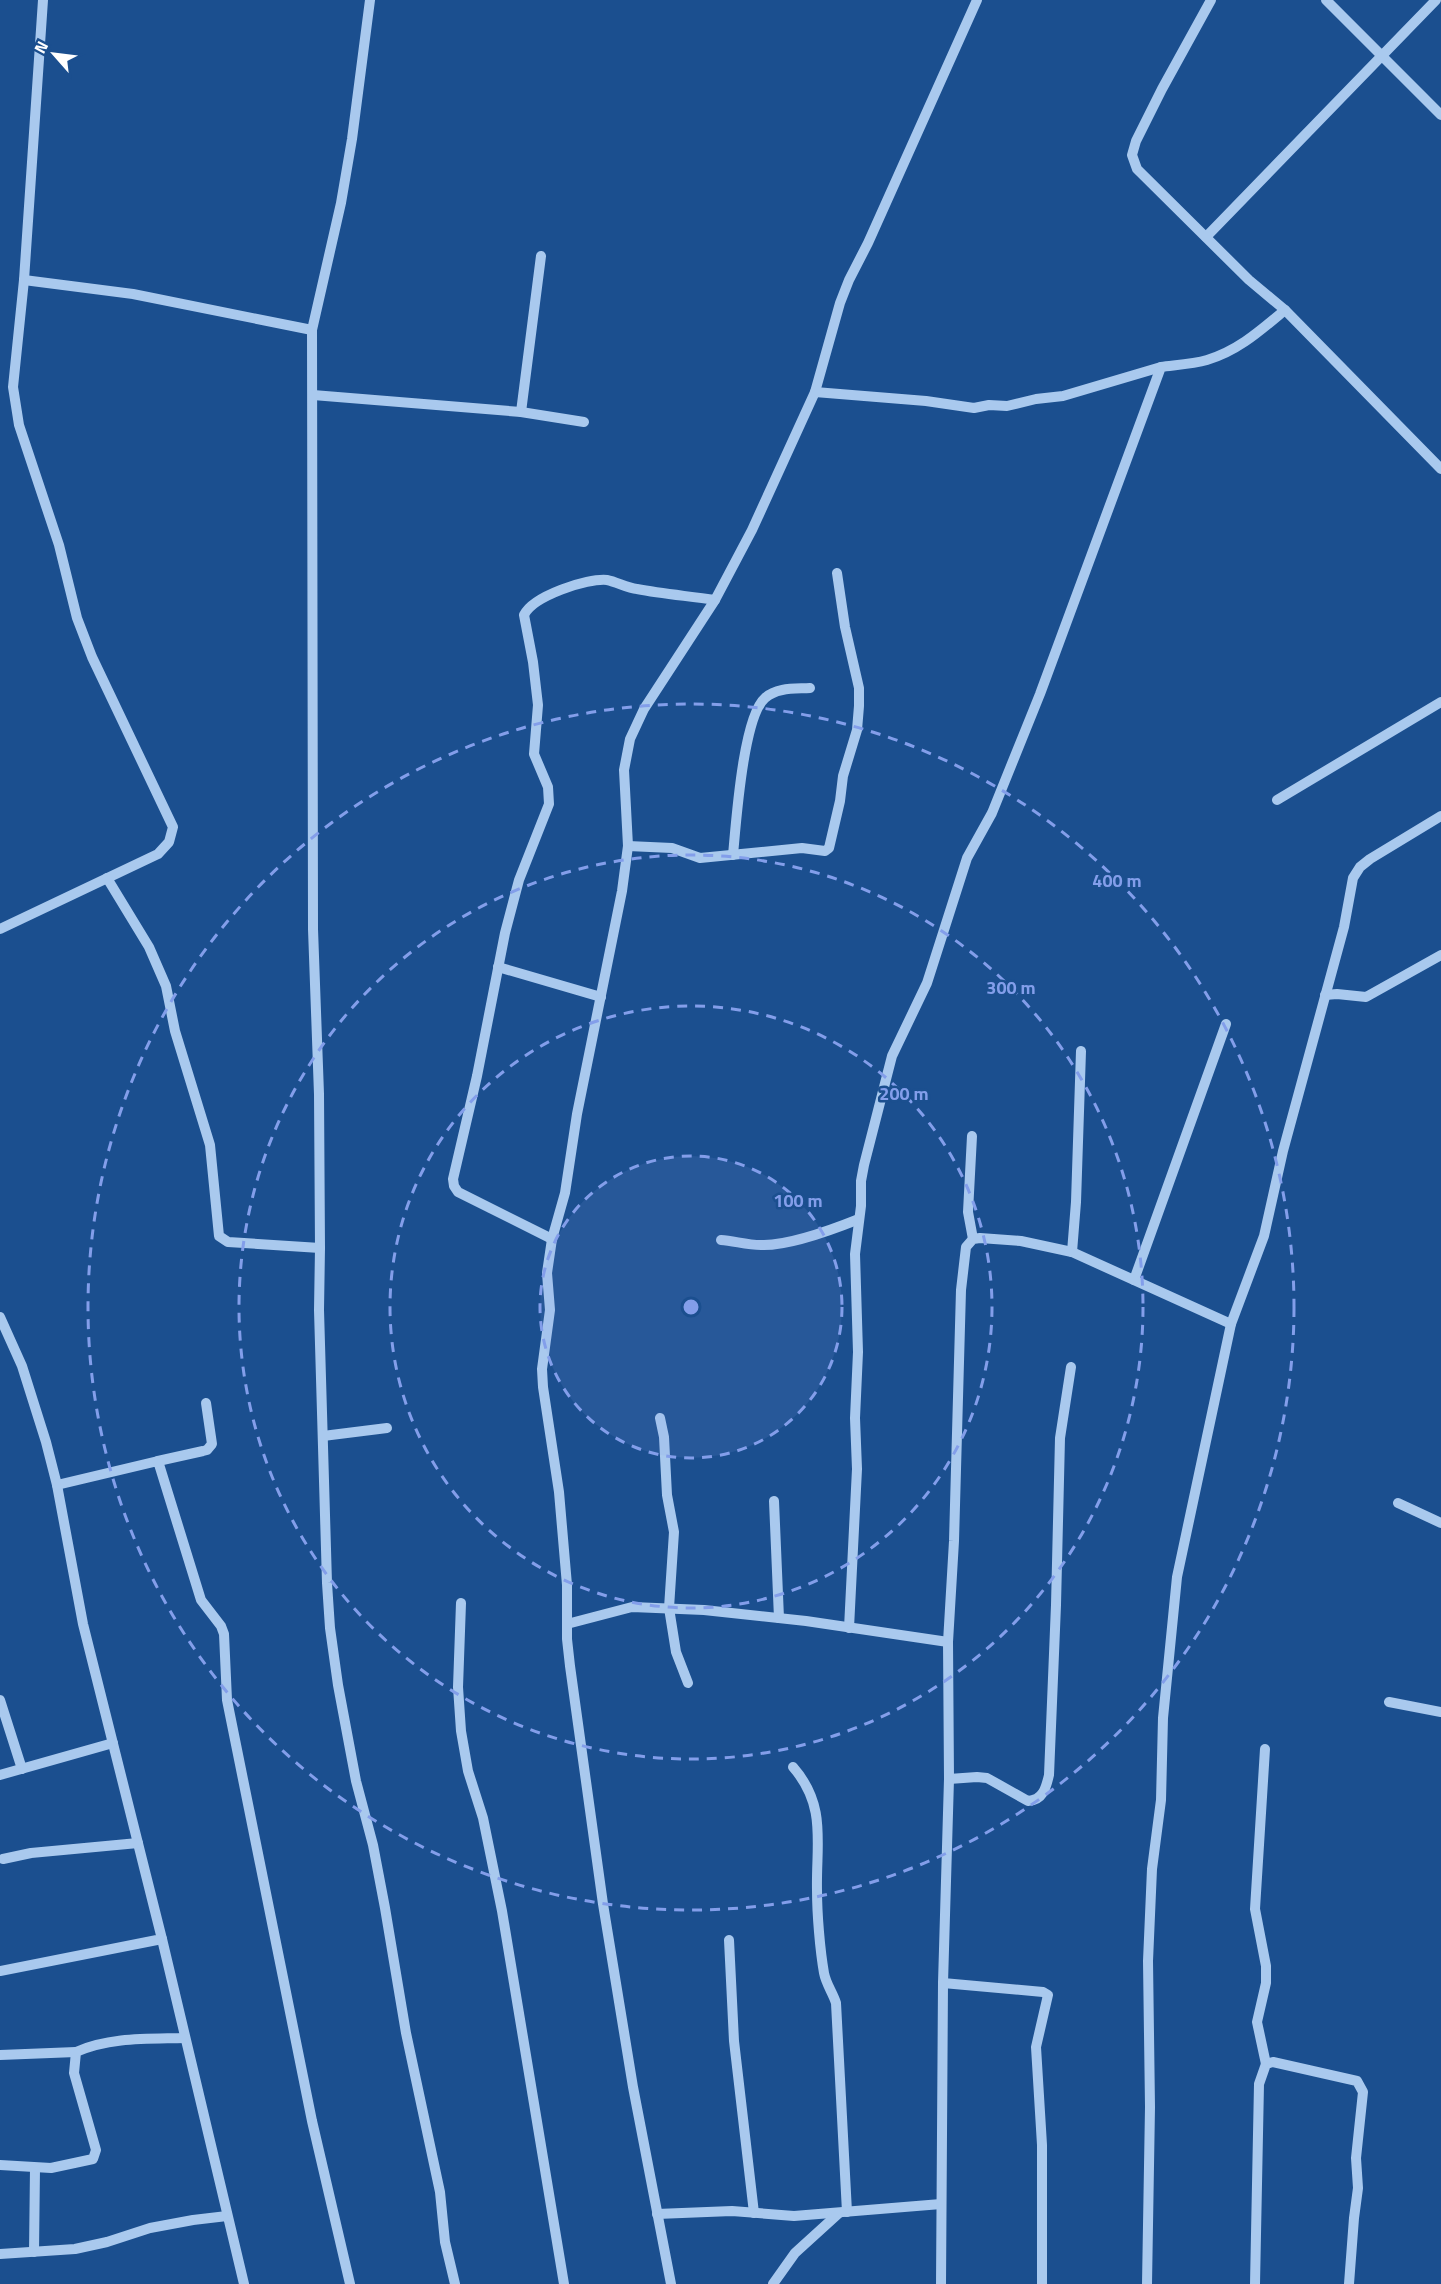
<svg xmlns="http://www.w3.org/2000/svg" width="1441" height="2284" font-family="'Titillium Web',sans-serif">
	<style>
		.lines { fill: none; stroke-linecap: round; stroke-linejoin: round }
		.minor { stroke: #a9c9ee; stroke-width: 10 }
		.ring { fill: none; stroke: #839eea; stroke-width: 3; stroke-dasharray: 10 8 }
		.centre { fill: #839eea; stroke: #1b4f8f; stroke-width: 3 }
		.ring-label { font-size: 18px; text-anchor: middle; font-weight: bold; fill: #839eea; stroke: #1b4f8f; stroke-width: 5; stroke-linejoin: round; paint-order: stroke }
	</style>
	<rect width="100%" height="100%" fill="#1b4f8f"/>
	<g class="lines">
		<!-- minor -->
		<g class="minor">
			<polyline points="370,0 352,139 341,203 312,330 313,929 319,1094 320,1248 319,1310 327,1583 330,1628 338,1685 356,1781 373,1845 385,1908 406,2033 440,2192 445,2242 455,2284"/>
			<polyline points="1211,0 1162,89 1136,141 1132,155 1137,169 1249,280 1285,310 1441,469"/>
			<polyline points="1326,0 1441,115"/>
			<polyline points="1206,237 1436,0"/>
			<polyline points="24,280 133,294 312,330"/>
			<polyline points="815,392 926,401 974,408 989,405 1007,406 1036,399 1063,396 1161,367"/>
			<polyline points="313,395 521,412 584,422"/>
			<polyline points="521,412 541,256"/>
			<polyline points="1277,800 1441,702"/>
			<polyline points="628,846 672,848 700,858 802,848 825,851 829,848 840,801 843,776 857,730 859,706 859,688 845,627 837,573"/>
			<path d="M733,855c3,-31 10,-138 32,-157 12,-11 31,-9 45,-10"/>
			<polyline points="107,878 149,947 166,986 175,1031 210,1145 219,1236 228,1242 320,1248"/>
			<polyline points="0,929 158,854 169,842 173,827 92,657 77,618 59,545 19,425 13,387 24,280 43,0"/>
			<polyline points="498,967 601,997"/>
			<polyline points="1325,995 1337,994 1366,997 1441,955"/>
			<polyline points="972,1136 968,1212 973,1239"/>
			<path d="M552,1239l-94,-47 -4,-6 -1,-7 24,-103 28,-143 14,-53 30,-76 -1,-17 -14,-33 4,-49 -5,-43 -9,-47c9,-19 63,-37 83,-35 10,2 20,8 30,9 26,5 52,7 78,11"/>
			<path d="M721,1240c14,1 29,6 43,5 27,0 70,-16 95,-26"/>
			<polyline points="1072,1252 1076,1202 1081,1051"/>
			<polyline points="1134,1280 1226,1024"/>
			<polyline points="0,1317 22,1366 46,1442 57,1485 83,1624 162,1939 0,1971"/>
			<polyline points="660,1418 664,1437 667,1495 674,1532 669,1608 676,1652 688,1683"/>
			<polyline points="323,1436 387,1428"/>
			<polyline points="158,1461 203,1451 207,1450 212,1444 206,1403"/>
			<polyline points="57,1485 158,1461 201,1600 221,1626 224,1634 227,1700 312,2121 350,2284"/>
			<polyline points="774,1501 779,1618"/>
			<polyline points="1398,1503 1441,1523"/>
			<polyline points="461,1603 458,1687 461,1731 468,1771 483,1818 502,1911 564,2284"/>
			<polyline points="567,1624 632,1607 704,1610 806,1621 948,1642"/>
			<path d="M849,1628l8,-159 -2,-51 3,-66 -3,-98 6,-48v-25l3,-16 28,-109 35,-73 40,-125 25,-45 48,-119 121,-327c15,-2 32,-3 46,-7 31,-9 54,-30 78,-50"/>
			<polyline points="0,1700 22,1769"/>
			<polyline points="1389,1702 1441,1712"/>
			<polyline points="1265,1749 1255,1909 1266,1966 1266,1983 1257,2022 1266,2064"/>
			<path d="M793,1767c34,39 23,76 24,123 0,24 3,60 7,83 2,11 9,20 12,30l11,209"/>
			<polyline points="0,1775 113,1743"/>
			<path d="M949,1779l28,-2 10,1 41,23c15,-1 18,-13 21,-26l7,-170 4,-167 11,-71"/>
			<polyline points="3,1859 31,1853 138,1843"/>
			<polyline points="162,1939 244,2284"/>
			<polyline points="729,1940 734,2041 754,2213"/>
			<polyline points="943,1983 1043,1992 1048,1995 1036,2047 1042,2145 1042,2284"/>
			<polyline points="0,2055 76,2052"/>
			<path d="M0,2165l51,3 42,-9 3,-9 -22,-77 2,-21c34,-15 72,-13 108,-14"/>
			<polyline points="657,2214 732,2211 794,2216 941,2204"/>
			<polyline points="34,2252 35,2168"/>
			<polyline points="0,2254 75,2249 107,2242 150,2228 193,2220 227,2216"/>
			<polyline points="671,2284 633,2087 603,1904 570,1666 567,1639 567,1585 559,1492 543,1387 542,1369 550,1310 547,1273 552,1239 565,1193 577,1114 622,891 628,846 624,770 630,739 644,709 715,600 752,530 815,392 840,303 849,280 868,243 977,0"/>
			<polyline points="773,2284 795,2253 839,2213"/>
			<polyline points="941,2284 943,1983 949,1779 948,1642 954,1541 961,1290 966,1247 973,1239 980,1238 1021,1241 1072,1252 1231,1324"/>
			<polyline points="1147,2284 1150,2107 1148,1961 1152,1869 1161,1800 1163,1718 1177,1577 1231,1324 1264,1236 1283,1151 1344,927 1353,878 1360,867 1370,859 1441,816"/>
			<polyline points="1255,2284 1259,2084 1266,2064 1273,2062 1357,2081 1363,2092 1356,2158 1358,2188 1354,2218 1349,2284"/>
		</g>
	</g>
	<!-- distance rings -->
	<circle cx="691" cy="1307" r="151" fill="#839eea" fill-opacity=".12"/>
	<g class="ring">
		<circle cx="691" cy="1307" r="151"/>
		<circle cx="691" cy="1307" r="301"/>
		<circle cx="691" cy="1307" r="452"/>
		<circle cx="691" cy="1307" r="603"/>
	</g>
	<circle cx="691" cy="1307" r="9" class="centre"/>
	<g class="ring-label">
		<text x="1117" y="887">400 m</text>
		<text x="1011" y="994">300 m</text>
		<text x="904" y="1100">200 m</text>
		<text x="798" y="1207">100 m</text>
	</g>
	<!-- north arrow -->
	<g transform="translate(54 54) rotate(298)" stroke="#1b4f8f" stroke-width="4.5" paint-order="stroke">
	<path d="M0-4.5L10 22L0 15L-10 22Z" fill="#ffffff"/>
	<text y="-9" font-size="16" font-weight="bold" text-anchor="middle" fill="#ffffff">N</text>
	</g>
</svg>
